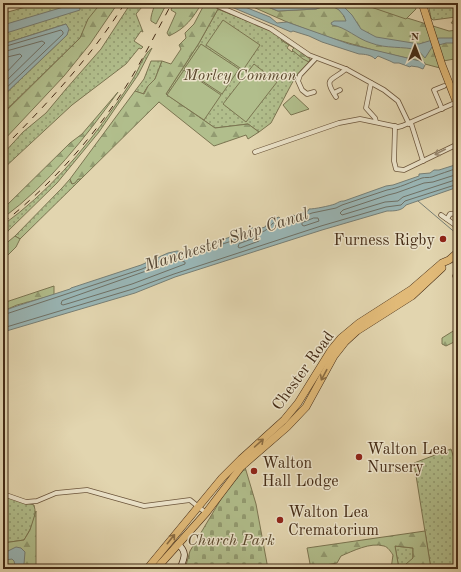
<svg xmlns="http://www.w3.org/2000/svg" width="461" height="572" font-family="'Old Standard TT',serif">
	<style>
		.grass { fill: url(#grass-dots); stroke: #7b7551 }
		.forest { fill: url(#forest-firs); stroke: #7b7551 }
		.cemetery { fill: url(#cemetery-stones); stroke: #7b7551 }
		.garden { fill: #b1be8c; stroke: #7b7551 }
		.water { fill: #99b6b6; stroke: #777f76 }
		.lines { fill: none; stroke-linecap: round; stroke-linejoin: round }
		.shore { stroke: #6f7166; stroke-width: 1 }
		.stream { stroke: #777f76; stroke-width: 1 }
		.street-casing { stroke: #6c563c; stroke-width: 5.5 }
		.secondary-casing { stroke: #452c16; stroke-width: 7 }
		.highway-casing { stroke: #452c16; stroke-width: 8 }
		.street { stroke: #ece4cb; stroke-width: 4 }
		.secondary { stroke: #ece4cb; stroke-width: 5.5 }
		.highway { stroke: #e1ba78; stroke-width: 7 }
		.rail { stroke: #452c16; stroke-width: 1; stroke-dasharray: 7 7; stroke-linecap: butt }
		.oneway { stroke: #988870 }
		.oneway2 { stroke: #8b6c42 }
		.poi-dot { fill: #8f2418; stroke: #ece4cb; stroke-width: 1.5 }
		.labels { text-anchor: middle; stroke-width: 3; stroke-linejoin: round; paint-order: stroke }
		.park-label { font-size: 16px; font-style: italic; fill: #5b492e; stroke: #ece4cb }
		.poi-label { font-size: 16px; fill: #452c16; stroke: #ece4cb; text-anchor: start }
		.street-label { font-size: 16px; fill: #452c16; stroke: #ece4cb }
		.water-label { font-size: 17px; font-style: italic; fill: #564836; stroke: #ece4cb }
	</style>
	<defs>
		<pattern id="grass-dots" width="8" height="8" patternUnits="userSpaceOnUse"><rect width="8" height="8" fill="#b1be8c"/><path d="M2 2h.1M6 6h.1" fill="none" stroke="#929b71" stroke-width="1.8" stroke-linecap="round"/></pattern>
		<pattern id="forest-firs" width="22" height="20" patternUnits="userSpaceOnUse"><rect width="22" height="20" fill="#b1be8c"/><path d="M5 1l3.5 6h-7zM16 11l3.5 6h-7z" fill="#929b71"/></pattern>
		<pattern id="cemetery-stones" width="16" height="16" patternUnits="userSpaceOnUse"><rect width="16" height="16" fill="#b1be8c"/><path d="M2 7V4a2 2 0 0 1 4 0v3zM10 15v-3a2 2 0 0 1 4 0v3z" fill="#929b71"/></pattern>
	</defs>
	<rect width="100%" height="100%" fill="#e2d5af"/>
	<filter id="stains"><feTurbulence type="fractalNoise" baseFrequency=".005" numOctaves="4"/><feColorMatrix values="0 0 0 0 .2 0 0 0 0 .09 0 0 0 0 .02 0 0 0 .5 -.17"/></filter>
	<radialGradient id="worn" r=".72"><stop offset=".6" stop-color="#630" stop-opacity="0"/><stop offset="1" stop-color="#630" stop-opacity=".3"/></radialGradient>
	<!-- grass -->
	<g class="grass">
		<polygon points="3,3 5,3 8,12 40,3 101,3 80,38 3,113 3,96 67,35 66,24 3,44"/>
		<polygon points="131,3 152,3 149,5 142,7 136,14 143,32 141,31 134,41 143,47 141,49 139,48 126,64 72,105 3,169 3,154 23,132 46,113 66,89 101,49"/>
		<polygon points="428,3 430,4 456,3 458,24 451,23 456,17 433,20 431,18"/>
		<polygon points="218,9 270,30 283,38 281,40 289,45 287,48 292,52 293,51 309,62 310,59 312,62 296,76 291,85 271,123 259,132 248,124 215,128 166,94 199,43"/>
		<path d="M152,48l-14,27 -39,57 -42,51 -49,48 -5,9v-15c44,-32 80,-73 111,-118 7,-10 14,-20 20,-30 6,-10 9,-22 18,-29z"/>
		<polygon points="151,61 162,61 155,79 148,86 143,94 135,91 144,79"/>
		<polygon points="70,179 72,184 77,179 81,179 20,239 15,236 62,188"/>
		<polygon points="451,449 458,471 458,569 431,569 414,463"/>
		<path d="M3,496l31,9c4,12 -4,25 -10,35l-21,3z"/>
		<polygon points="395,546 413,548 413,559 407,564 407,569 399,569"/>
	</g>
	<!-- forest -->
	<g class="forest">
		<polygon points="101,3 118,3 90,44 64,76 3,141 3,114 80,38 88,19"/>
		<path d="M155,3h12l-11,21 -5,-3c-1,-4 3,-13 4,-18z"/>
		<path d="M174,3h28c-10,16 -16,25 -33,33l-2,-3 9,-20 -5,-3z"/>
		<polygon points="205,3 271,29 310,59 309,62 303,59 292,50 294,48 281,40 282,38 270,30 218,9 199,43 166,94 215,128 248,124 259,132 248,139 246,135 214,146 159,102 81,179 78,179 75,183 72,184 70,179 135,91 144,94 148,86 155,79 162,61 171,64 181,49 179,45 186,38 185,33 194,24"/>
		<polygon points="244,3 258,3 278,11 316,9 332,3 359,3 449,31 458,30 458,61 454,59 438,62 440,68 425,64 424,62 380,52 324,36 287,22"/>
		<path d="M118,92c-33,46 -69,92 -115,126v-9l67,-66 12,-9z"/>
		<polygon points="15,236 20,239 16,247 3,260 3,246"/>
		<polygon points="54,286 54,295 17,305 3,311 3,303"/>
		<polygon points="458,328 458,340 446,346 442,344 442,338"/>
		<polygon points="36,511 36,569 3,569 3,543 24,540 30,530"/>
		<path d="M425,531l6,38h-24l-1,-5 7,-6v-10l-18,-2 4,23h-8l2,-14c-2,-3 -5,-8 -9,-9 -14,-4 -31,5 -43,10l-4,7 -11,2 -1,4h-14l-4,-21z"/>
	</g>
	<!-- cemetery -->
	<polygon class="cemetery" points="245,467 256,504 268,569 185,569 190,551 233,479"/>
	<!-- garden -->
	<g class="garden">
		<polygon points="359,3 415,3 416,9 406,19"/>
		<polygon points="223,20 260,45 243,70 206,45"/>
		<polygon points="201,44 239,69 222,94 184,69"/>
		<polygon points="254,64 277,82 246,122 223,104"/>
		<polygon points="184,70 221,95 204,120 167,95"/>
		<polygon points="294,95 309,109 291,115 283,105"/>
	</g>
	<!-- water -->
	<g class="water">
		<polygon points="77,3 79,3 80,10 3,34 3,25"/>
		<path d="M222,3h13l35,14 7,6 10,-1 62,22 75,18 1,3 -2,4 -5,-2 -7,-1 -1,1 -11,-4h-5l-4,-2 -12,-5 -3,3c-3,-4 -11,-5 -16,-5l-37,-12 -13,-6 -16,-5 -2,1 -14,-6z"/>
		<path d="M258,3h82l12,12 9,14 15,8 43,7 20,-6h19v5h-12l-14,4 -5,8 -2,3 -7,-8c-15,-4 -32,-1 -47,-7 -14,-4 -25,-16 -39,-18l-1,-2 3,-2h12l-2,-5 -5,-6 -7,-4 -5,-1 -11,4 -38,2z"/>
		<polygon points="66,24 69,29 67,35 3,96 3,44"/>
		<path d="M458,164v23l-52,18c-4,6 -12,6 -19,6l-65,19 -147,47 -40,16 -132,39v-21l14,-5 53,-17 1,-1 70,-23 27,-12 9,-2 7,1 65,-21 1,-3h6l3,1 6,-2 5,-7 9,-3 3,4 8,-2 3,-4 3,1 5,-3 7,-2 1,-2c6,0 20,-3 26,-5 4,-2 5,-3 9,-3l42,-15 7,-1 26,-9v-2l11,-1 4,-3h5z"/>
		<polygon points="16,547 21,548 25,552 24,564 25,569 16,569 14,561 12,559 6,560 4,555 6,552"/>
	</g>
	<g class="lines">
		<!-- shore -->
		<g class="shore">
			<polyline points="269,3 279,7 315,5 320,3"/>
			<polyline points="3,47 61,30 63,32 63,34 3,91"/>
			<polyline points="3,52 42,41 45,43 3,84"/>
			<polyline points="3,58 20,54 22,56 3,76"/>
			<polyline points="458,174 433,182 424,183 396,193 388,195 343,210 340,213 342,215 385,202 398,201 403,197 458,179"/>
			<polygon points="314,218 318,218 319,221 304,226 302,225 302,223"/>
			<polygon points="255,238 259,239 259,241 240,248 238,247 239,244"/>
			<polygon points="178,260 185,262 185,264 132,284 70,303 63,305 61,304 62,301"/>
			<path d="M3,315l139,-46 27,-12 8,-2 9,1 64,-21 3,-3c10,2 14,-2 20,-9l4,-1 5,3 10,-2 3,-3 17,-7 24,-5 6,-3 45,-15c12,-2 24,-8 35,-12 3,-1 7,0 10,-1 8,-3 17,-6 26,-9"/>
			<polyline points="3,328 133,289 174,274 321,226 386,207 401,205 405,201 458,184"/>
		</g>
		<!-- stream -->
		<polyline class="stream" points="418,201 458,235"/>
		<defs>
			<g id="street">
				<polyline points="211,3 271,29 309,55 346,69 384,90 398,101 409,124"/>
				<polyline points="371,83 366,108 375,118 376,122"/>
				<polyline points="451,87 458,84"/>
				<polyline points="314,92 307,94 302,90 298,81 300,75 315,59"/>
				<polyline points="334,93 340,90"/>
				<path d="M336,97c-13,-20 -5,-15 10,-28"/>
				<polyline points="442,109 434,90 444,86"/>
				<polyline points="411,123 423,161"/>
				<polyline points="395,126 394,161 396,169 404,170 458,144"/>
				<polyline points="255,152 339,123 360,119 398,127 402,126 457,102"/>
				<polyline points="441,215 458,227"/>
				<polyline points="447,219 450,214 458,213"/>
				<polyline points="452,257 458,266"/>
				<polyline points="455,276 458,274"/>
				<polyline points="3,494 26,502 37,501 56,493 87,490 144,506 190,500 206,513"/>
			</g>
			<path id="secondary" d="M178,544c10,9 6,14 2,25"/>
			<g id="highway">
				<polyline points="422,3 442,65 458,106"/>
				<polyline points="147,569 222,478 241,459 284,420 298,403 331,350 341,338 359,323 412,289 442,263 449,260 458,252"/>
				<polyline points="156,569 206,513 241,467 287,427 306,407 334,356 345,342 357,331 412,296 442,268"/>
			</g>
		</defs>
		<!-- street casing -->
		<use href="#street" class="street-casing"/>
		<!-- secondary casing -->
		<use href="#secondary" class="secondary-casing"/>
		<!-- highway casing -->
		<use href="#highway" class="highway-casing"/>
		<!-- street -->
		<use href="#street" class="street"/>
		<!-- secondary -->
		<use href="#secondary" class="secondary"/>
		<!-- highway -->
		<use href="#highway" class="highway"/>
		<!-- rail -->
		<g class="rail">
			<path d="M3,148c45,-45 88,-91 122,-145"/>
			<path d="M3,223c50,-40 93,-88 127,-143 15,-25 28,-51 42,-77"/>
		</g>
	</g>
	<!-- one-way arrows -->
	<defs><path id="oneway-shaft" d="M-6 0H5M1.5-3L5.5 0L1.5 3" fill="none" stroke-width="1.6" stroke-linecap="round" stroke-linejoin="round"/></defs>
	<use class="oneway" href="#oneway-shaft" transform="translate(440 152) rotate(153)"/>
	<g class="oneway2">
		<use href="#oneway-shaft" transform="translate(324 375) rotate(118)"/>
		<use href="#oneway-shaft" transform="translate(259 443) rotate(-42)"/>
		<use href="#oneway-shaft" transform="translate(171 539) rotate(-51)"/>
	</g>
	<!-- markers -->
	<g class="poi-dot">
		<circle cx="443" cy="239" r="4"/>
		<circle cx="359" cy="457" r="4"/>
		<circle cx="254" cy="471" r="4"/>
		<circle cx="280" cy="520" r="4"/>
	</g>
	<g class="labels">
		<!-- park labels -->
		<g class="park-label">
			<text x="240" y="80">Morley Common</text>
			<text x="231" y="545">Church Park</text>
		</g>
		<!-- poi labels -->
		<g class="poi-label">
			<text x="435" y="245" text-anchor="end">Furness Rigby</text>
			<text x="367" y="454">Walton Lea<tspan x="367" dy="18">Nursery</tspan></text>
			<text x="262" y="468">Walton<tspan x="262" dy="18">Hall Lodge</tspan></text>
			<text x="288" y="517">Walton Lea<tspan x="288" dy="18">Crematorium</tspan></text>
		</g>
		<!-- street labels -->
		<g class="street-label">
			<text transform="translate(302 370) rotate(-54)" y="6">Chester Road</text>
		</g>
		<!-- water labels -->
		<g class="water-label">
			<text transform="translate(226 239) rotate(-18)" y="6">Manchester Ship Canal</text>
		</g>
	</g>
	<!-- margin -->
	<rect width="461" height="572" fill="none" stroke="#e2d5af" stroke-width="16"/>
	<rect x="4" y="4" width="453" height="564" fill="none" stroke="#452c16" stroke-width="2"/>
	<rect x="8" y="8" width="445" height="556" fill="none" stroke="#452c16"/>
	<!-- north arrow -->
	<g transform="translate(415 46)" stroke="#ece4cb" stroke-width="3" paint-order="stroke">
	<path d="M0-3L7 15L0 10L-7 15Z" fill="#452c16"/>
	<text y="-6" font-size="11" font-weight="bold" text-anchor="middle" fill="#452c16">N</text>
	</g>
	<rect width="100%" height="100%" filter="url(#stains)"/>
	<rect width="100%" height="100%" fill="url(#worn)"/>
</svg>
